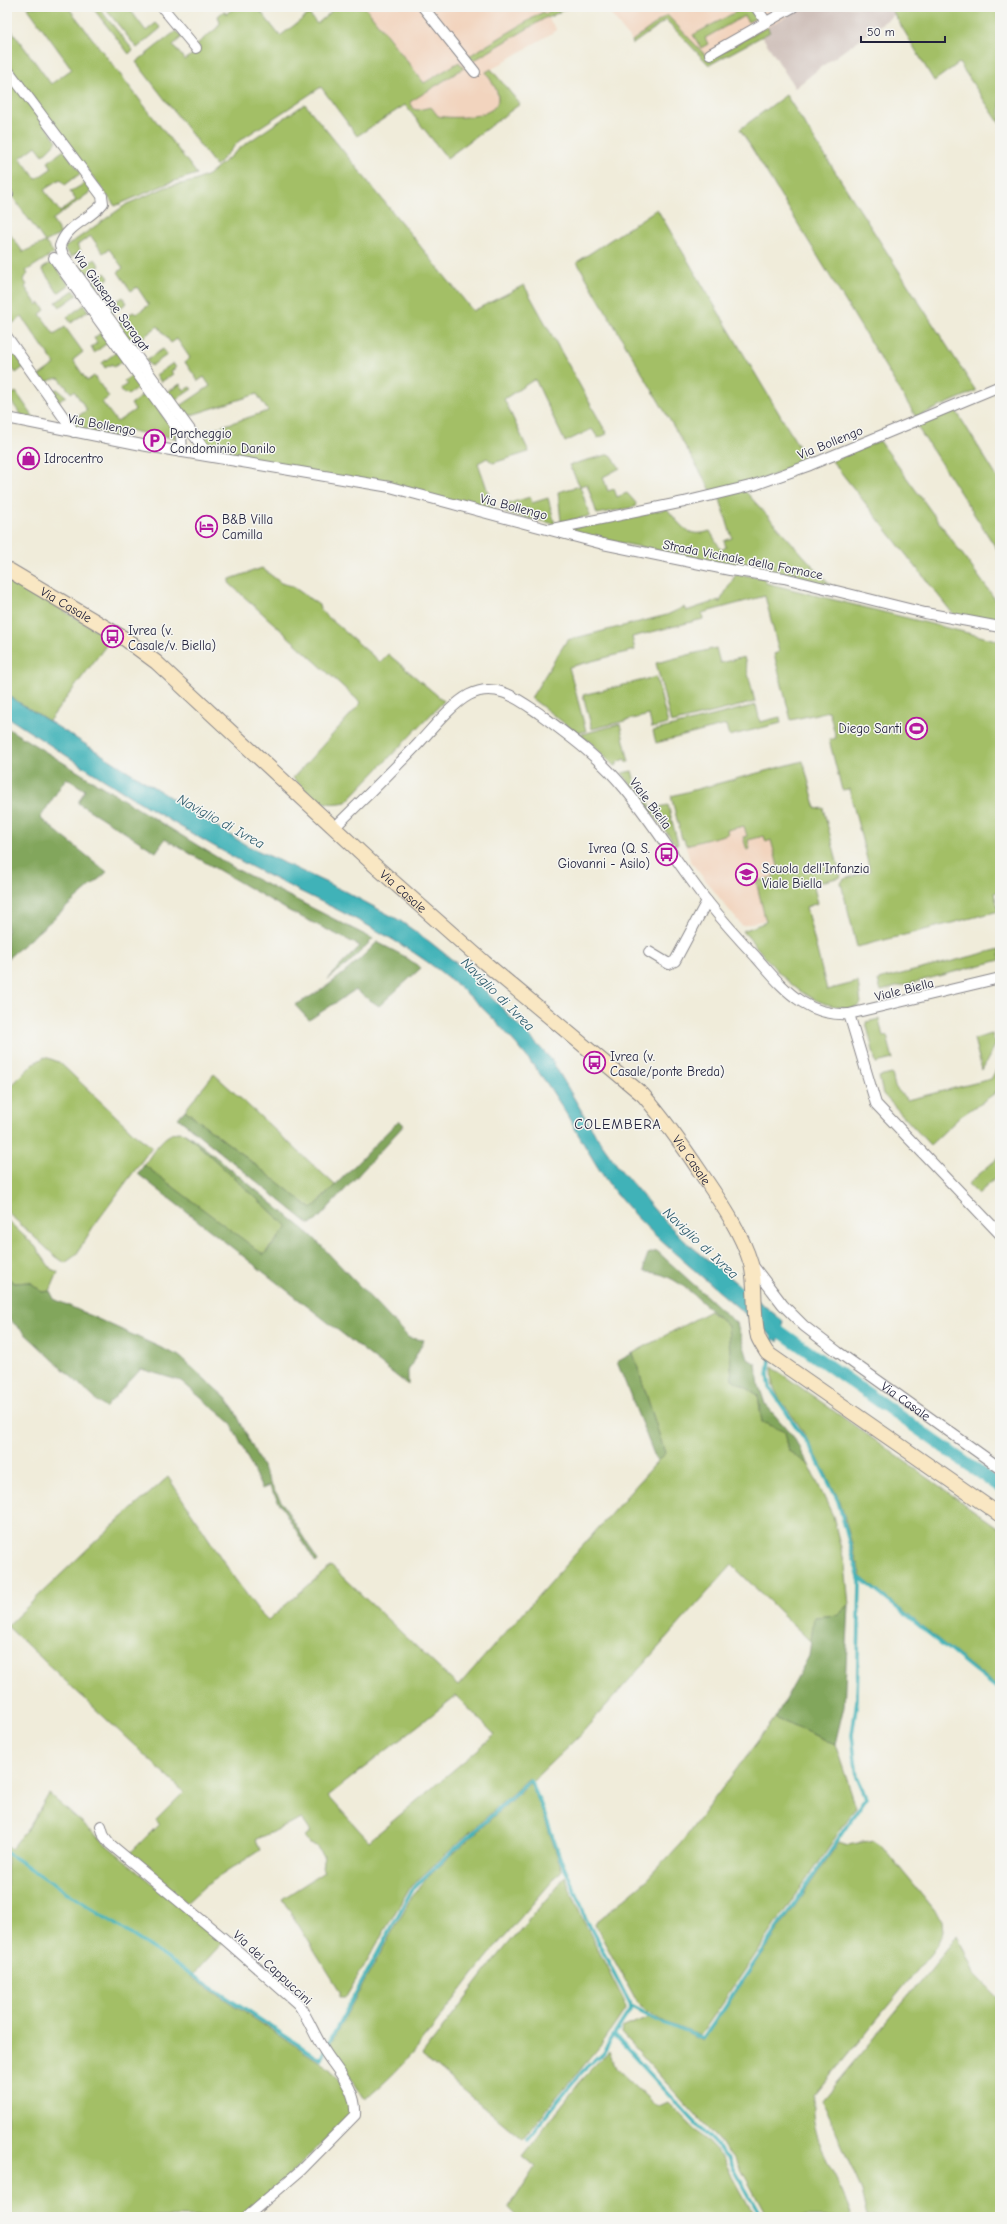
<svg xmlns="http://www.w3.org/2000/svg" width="1007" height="2224" font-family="'Comic Neue',sans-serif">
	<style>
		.built { fill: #f2d4be }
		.industrial { fill: #cfc0ba }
		.green { fill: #a3bf66; stroke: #627050; fill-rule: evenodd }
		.forest { fill: #82a65b; stroke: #52644b }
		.water { fill: #41b2b8; stroke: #326a7a }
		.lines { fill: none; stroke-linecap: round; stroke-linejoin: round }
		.stream { stroke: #41b2b8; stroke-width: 3.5 }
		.canal { stroke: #41b2b8; stroke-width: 12 }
		.street-casing { stroke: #89878a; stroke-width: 12 }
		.secondary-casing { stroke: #89878a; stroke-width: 16 }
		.street { stroke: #fff; stroke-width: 10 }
		.secondary { stroke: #f9e7c3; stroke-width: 14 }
		.labels { text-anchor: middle; stroke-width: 3; stroke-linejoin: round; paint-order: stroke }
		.street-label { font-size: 13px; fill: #22223b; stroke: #f6f6f2 }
		.poi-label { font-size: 13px; fill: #22223b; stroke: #f6f6f2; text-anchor: start }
		.water-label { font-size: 14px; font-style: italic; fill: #2e5c6d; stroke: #f6f6f2 }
		.neighbourhood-label { font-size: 14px; letter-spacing: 1px; fill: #22223b; stroke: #f6f6f2 }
	</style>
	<rect width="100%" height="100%" fill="#f6f6f2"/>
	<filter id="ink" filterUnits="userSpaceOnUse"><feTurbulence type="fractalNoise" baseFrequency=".025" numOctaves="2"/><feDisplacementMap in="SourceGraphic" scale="8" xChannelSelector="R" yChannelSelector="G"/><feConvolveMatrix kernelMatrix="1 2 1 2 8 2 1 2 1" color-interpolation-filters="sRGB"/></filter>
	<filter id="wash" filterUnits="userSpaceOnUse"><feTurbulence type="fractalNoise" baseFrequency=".012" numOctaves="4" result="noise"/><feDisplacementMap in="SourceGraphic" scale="16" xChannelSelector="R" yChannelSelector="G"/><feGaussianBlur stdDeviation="0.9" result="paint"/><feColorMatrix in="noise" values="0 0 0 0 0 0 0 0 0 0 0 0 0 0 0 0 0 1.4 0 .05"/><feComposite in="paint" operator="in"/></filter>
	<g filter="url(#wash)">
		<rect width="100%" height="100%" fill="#f0ecda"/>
		<!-- built -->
		<g class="built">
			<polygon points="365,7 569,7 548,18 557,30 492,69 520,104 447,158 405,105 429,89"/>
			<polygon points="605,7 804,7 709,59 667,15 632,41"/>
			<polygon points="777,816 801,911 742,926 690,861 684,839"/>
		</g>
		<!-- industrial -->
		<polygon class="industrial" points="804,7 890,7 894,15 821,67 795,88 762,36 770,32 767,27"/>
		<!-- green -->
		<g class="green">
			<polygon points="27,7 68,7 197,174 169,183 115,206 7,63 7,24 51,84 72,69"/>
			<polygon points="92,7 98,7 133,50 129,54"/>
			<polygon points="104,7 128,7 146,31 156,23 161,28 137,48"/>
			<path d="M235,7h22l23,29 29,-22 8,10 14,-12 -4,-5h38l59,76 35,-21 5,6 -54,34 4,7 4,1 13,-3 7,9c13,3 61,3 60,-18 0,-9 -8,-18 -12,-26l5,-3 29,35 -73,54 -42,-53 -48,31 -36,-49 -82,54 -23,25 -80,-104 40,-31 6,6 -9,8 12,15 15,-12 -3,-4 20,-16 3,-5 -2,-7 6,-5 2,3z"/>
			<polygon points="557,7 569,7 548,18 547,17 473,61 469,56 543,12 545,14"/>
			<polygon points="745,7 748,7 756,18 748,22 744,16 705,38 708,44 701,48 693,35"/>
			<polygon points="890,7 1000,7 1000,124 959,63 934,81"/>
			<polygon points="667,15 709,59 767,27 770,32 709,65 666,20 633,44 632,41"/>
			<polygon points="7,75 57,141 43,155 36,146 20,158 36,179 52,168 48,162 64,150 81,173 65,185 60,179 44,190 60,212 76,200 70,192 87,182 93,190 52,220 61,234 45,242 54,253 26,271 28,274 23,279 27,285 25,287 37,305 40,303 45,310 40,314 54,334 65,327 83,352 73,360 87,381 94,376 109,397 102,402 117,422 135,410 131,404 146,393 175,432 176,438 122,430 114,436 75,430 48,393 57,389 66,396 58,402 71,421 87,410 74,391 71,393 59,378 53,379 43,384 37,377 55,364 22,317 7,327 7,230 23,252 45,242 7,189"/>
			<polygon points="786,95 976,391 916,417 740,129"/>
			<polygon points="305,104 473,311 524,285 607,434 598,438 592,429 565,442 535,379 504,399 529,452 493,463 487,458 478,463 495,512 210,454 195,435 268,411 257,394 185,417 179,407 210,386 204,377 198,381 185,362 190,358 177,339 171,343 158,326 133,345 117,323 133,312 136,314 149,305 137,287 131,291 118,272 123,268 109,249 103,253 91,236 77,245 81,251 71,257 64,248 127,204 166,187 195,181 208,175 244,145"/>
			<polygon points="657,209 808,462 763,479 712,492 577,262"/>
			<polygon points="95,259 100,266 84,276 79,270"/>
			<polygon points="52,262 69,285 58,293 42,269"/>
			<polygon points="105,273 109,278 93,289 90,284"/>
			<polygon points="74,290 77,295 60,307 56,302"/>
			<polygon points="123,297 127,303 111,314 106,308"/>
			<polygon points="84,305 88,311 71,323 67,317"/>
			<polygon points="103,331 110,341 94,353 91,347 97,343 94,338"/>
			<polygon points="7,344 25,366 16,373 7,361"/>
			<polygon points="163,349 167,355 151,366 146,360"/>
			<polygon points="118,351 124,360 114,367 112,364 105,368 102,363"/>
			<polygon points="173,363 176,368 171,371 173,374 161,382 156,375"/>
			<polygon points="134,374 142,385 128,395 126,393 124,394 120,389 127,384 124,381"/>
			<polygon points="180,384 184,390 190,387 192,389 174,401 168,392"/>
			<polygon points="16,392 37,422 24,419 8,397"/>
			<polygon points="955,409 1000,482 1000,554 916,425"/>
			<polygon points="880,441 1000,606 1000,624 953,614 832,461"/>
			<polygon points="610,454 620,468 603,477 608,491 614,489 617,497 627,493 636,503 635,507 597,514 587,484 580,486 590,516 561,522 558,492 580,486 569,465"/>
			<path d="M745,491l86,95 -263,-54v-3l99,-20c14,16 20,30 43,22l11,19 5,-3 -2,-6 8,-3 -13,-42z"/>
			<polygon points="530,497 532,503 548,498 555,524 506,513 504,505"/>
			<path d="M262,568l19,15 11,3 27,19 2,6 59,51 8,-8 56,47 -98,101c-28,6 -34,-6 -53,-24l68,-75 -132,-120 1,-4z"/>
			<polygon points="736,574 764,578 766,583 1000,641 1000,891 994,893 999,911 857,947 841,883 844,879 870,871 849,789 842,790 829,740 836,738 829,711 791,720 774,654 779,652 765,596 702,613 703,619 632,637 635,650 569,667 586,731 577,733 531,698 567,640 667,615 684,607 686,611 719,600 719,603"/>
			<polygon points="7,577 111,639 49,721 7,695"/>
			<polygon points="716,648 720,663 744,657 755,702 671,723 656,663"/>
			<polygon points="656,677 668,724 652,728 649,715 592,729 583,695"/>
			<polygon points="756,705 760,722 780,717 781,723 729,736 726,725 656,743 653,731"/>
			<polygon points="620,724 629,762 627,762 626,759 617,762 617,765 614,766 589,741 579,735"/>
			<path d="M803,761l13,48 7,-1 18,69 -28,7 5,19 -12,4 21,83 31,-8 3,21c-5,6 -12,5 -20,4 -45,-5 -70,-44 -98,-76l23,-9 -12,-49 3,-1 2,9 15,-4 -1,-6 6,-1 -8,-30 -5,2 -2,-6 -16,4 2,9 -3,1 -4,-13 4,-1 -3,-10 -17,4 1,4 -42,11 -2,-6h-2l-11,-43z"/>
			<polygon points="632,771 637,790 645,788 651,809 668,805 678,844 676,845 622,773"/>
			<polygon points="1000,949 1000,960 881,991 878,980"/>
			<polygon points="879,1019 883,1037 887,1036 893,1059 876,1063 866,1022"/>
			<polygon points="992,1034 994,1041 998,1040 982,1070 974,1039"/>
			<polygon points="45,1057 59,1062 136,1135 152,1147 93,1227 76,1255 65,1263 55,1256 7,1212 7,1090 34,1063"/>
			<polygon points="999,1065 1000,1090 961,1116 930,1145 883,1094 879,1077 892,1074 895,1087 907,1100 991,1079"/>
			<polygon points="214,1074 335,1185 312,1209 185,1110"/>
			<path d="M179,1132l6,1 103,94 -25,28 -119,-90c9,-12 19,-32 35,-33z"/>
			<polygon points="1000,1156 1000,1174 978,1194 968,1184"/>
			<polygon points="7,1220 35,1246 51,1269 58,1272 50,1291 42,1292 30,1282 14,1283 8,1278"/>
			<path d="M710,1311l18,15 4,53 26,16 4,27 23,10 4,19 20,14 24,51 12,49 4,40 -11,10 -24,2 -3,25 -79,-77 -153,171 -49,47 11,25 21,62c-30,35 -61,69 -90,106 -33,43 -64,90 -107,123l-36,-53 83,-150 15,-18 103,-95 -1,-5 -119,109 -64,110h-6v-6l-58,-92 42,-27 -2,-5 3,-9 -9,-12 -6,-2 -5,-7 6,-5 -9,-13 -46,20 4,11 -55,36 -19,17 -57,-49 30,-30 -3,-4 28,-28 -177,-166 91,-87 70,-62 67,102 24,32 9,9 63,-54 127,120 207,-233 -32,-100zM456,1696l39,39 -126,106 -41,-45z"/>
			<polygon points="772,1367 1000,1529 1000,1689 861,1577 840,1501 813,1449 798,1424 779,1398 773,1386"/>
			<polygon points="775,1718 835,1744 856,1807 700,2036 665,2022 640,2007 596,1927 595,1923 648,1879 681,1843"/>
			<polygon points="49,1794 109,1847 223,1942 191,1977 332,2070 350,2096 351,2113 291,2174 241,2217 7,2217 7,1847 11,1849 30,1826"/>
			<path d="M873,1840l9,6 60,74 1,12 -6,14 -123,150c-8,40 26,82 38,121h-85l-31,-57 -115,-127 1,-5 26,-11 55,24 136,-199 9,3z"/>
			<polygon points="565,1877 582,1918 624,2001 625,2010 601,2045 522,2139 422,2055 493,1962"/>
			<polygon points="957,1935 975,1975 1000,2000 1000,2217 868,2217 862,2191 822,2100 950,1946"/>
			<polygon points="609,2051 616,2068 657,2107 668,2102 722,2157 755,2217 518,2217 509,2208 535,2167 522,2156 580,2082"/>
		</g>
		<!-- forest -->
		<g class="forest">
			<polygon points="7,728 236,869 373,939 348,964 327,979 360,946 289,911 165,839 156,852 78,803 85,790 66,778 40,818 107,872 7,959"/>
			<path d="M377,942l27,14 17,12 -42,38 -24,-16 -46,30 -14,-15c32,-16 57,-37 82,-63z"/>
			<polygon points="185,1110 312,1209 399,1120 404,1125 319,1218 315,1222 309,1224 178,1118"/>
			<polygon points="185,1133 194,1139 312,1236 409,1338 424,1340 408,1371 408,1385 138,1174 144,1165 264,1255 288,1227"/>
			<path d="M657,1251l80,73 11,35 8,5 3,22 6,18 28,32 16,29 -20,-14 -4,-19 -23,-10 -4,-27 -26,-16 -4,-53c-24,-20 -51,-55 -83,-54l-1,-7 4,-11z"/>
			<polygon points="7,1274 8,1278 14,1283 30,1282 42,1292 50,1291 54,1299 179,1356 226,1398 234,1409 270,1483 318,1561 316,1563 269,1486 262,1489 231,1423 181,1381 141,1369 105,1408 7,1317"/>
			<polygon points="633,1353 665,1453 657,1462 617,1362"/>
			<polygon points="849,1605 844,1706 835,1744 775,1718 809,1656 814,1617 838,1615"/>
		</g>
		<!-- water -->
		<path class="water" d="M7,695l239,150 98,46 55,29 31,22 35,28 86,89 44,75 24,34 39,46 28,28 97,79 -5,21c-26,-22 -51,-44 -77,-66 -30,-26 -62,-53 -87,-85 -24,-32 -41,-69 -64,-103 -27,-39 -62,-78 -99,-108 -64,-53 -144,-82 -216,-122 -78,-43 -153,-92 -228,-141z"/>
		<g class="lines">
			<!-- stream -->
			<g class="stream">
				<polyline points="771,1350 773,1333"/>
				<polyline points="860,1578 1000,1691"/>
				<path d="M7,1853l313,206 93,-171 117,-108c12,24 20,49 29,75 8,21 20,40 26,62l44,85 1,8 -16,25 114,123 33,59"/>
				<polyline points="630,2006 661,2022 703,2039 866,1798 857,1777 852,1735 857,1700 860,1582 838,1501 812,1450 770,1388 768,1375 770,1359"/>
				<polyline points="527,2139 582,2072 603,2053 614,2035"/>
			</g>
			<!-- canal -->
			<polyline class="canal" points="768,1323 1000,1487"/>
		</g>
	</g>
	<g filter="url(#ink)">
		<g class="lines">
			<defs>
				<g id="street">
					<polyline points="162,7 196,48"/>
					<polyline points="423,7 475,72"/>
					<polyline points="756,7 766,22"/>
					<polyline points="710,54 793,7"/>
					<path d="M7,69l95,127 1,7c-13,17 -36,21 -43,43l3,9 146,201"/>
					<polyline points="7,193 8,194"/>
					<polyline points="54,258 181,434 182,452"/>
					<polyline points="7,337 74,432"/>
					<polyline points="7,418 147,446 390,487 603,544 730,570 784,578 925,613 1000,627"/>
					<polyline points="552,529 684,502 754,485 810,465 1000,386"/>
					<path d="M335,827c28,-27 56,-55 83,-83 14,-15 34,-40 51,-49 27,-14 49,4 71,19 31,23 61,45 85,75 30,36 53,76 82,112 16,20 32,38 49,56 14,16 28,34 46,45 14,9 31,13 47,12l151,-36"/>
					<polyline points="649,952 669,964 675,961 707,901"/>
					<polyline points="849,1014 876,1104 1000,1234"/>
					<path id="s1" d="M751,1263l32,42 21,21 34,26 162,116"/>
					<path d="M101,1826l3,10 6,8 112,93 76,67c11,15 16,31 26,46 13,21 33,39 31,65l-54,55 -55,47"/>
				</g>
				<g id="secondary">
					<path id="s2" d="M7,569l118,70 31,23 216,201 113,100 158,132c22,25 40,51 58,78 19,28 40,58 50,91 6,24 1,49 7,73 2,5 6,11 9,16l233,162"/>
				</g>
			</defs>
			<!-- street casing -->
			<use href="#street" class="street-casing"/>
			<!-- secondary casing -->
			<use href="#secondary" class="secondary-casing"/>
			<!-- street -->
			<use href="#street" class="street"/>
			<!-- secondary -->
			<use href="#secondary" class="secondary"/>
		</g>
	</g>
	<!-- icons -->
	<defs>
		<symbol id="parking-ring" viewBox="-11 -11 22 22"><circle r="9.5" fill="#f6f6f2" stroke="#b5179e" stroke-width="1.5"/><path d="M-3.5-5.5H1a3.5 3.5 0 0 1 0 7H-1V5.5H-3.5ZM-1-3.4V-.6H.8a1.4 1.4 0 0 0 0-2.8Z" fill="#b5179e"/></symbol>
		<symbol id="shop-ring" viewBox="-11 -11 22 22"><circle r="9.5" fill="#f6f6f2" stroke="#b5179e" stroke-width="1.5"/><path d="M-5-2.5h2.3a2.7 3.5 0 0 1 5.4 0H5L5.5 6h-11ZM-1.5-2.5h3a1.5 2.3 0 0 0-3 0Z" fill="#b5179e"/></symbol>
		<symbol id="hotel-ring" viewBox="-11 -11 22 22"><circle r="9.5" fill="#f6f6f2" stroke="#b5179e" stroke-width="1.5"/><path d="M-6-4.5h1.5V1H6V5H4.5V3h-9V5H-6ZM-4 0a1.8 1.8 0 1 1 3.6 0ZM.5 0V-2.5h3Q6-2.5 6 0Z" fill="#b5179e"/></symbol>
		<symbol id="bus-ring" viewBox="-11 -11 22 22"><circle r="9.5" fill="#f6f6f2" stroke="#b5179e" stroke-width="1.5"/><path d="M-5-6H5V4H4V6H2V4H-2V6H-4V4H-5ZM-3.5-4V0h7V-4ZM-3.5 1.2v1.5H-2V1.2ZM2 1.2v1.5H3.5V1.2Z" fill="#b5179e"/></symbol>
		<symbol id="stadium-ring" viewBox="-11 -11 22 22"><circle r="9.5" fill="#f6f6f2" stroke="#b5179e" stroke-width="1.5"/><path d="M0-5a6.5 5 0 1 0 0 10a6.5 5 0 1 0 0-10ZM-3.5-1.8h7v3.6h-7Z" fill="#b5179e"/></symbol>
		<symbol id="school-ring" viewBox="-11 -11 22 22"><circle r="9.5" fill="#f6f6f2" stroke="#b5179e" stroke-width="1.5"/><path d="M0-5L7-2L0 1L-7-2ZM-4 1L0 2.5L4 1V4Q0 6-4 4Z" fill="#b5179e"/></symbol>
	</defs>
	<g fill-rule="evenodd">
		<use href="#parking-ring" x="142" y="428" width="25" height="25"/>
		<use href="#shop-ring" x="16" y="446" width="25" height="25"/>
		<use href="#hotel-ring" x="194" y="514" width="25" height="25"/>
		<use href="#bus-ring" x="100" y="624" width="25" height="25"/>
		<use href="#stadium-ring" x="904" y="716" width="25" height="25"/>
		<use href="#bus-ring" x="654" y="842" width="25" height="25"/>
		<use href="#school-ring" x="734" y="862" width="25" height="25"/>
		<use href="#bus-ring" x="582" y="1050" width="25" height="25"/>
	</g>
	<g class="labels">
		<!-- street labels -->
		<g class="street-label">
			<text transform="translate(112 301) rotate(54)" y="5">Via Giuseppe Saragat</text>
			<text transform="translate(102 424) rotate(11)" y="5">Via Bollengo</text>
			<text transform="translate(830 442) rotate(-22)" y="5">Via Bollengo</text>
			<text transform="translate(514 506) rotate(15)" y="5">Via Bollengo</text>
			<text transform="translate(743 559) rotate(11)" y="5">Strada Vicinale della Fornace</text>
			<text dy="5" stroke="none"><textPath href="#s2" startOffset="69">Via Casale</textPath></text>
			<text transform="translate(651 803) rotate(53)" y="5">Viale Biella</text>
			<text dy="5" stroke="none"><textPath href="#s2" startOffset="513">Via Casale</textPath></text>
			<text transform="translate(904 989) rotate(-14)" y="5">Viale Biella</text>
			<text dy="5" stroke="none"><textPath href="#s2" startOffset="909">Via Casale</textPath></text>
			<text dy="5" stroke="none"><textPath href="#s1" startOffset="209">Via Casale</textPath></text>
			<text transform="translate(273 1967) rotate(43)" y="5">Via dei Cappuccini</text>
		</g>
		<!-- poi labels -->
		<g class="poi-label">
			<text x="170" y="438">Parcheggio<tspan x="170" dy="15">Condominio Danilo</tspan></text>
			<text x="44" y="463">Idrocentro</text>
			<text x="222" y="524">B&amp;B Villa<tspan x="222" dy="15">Camilla</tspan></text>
			<text x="128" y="635">Ivrea (v.<tspan x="128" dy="15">Casale/v. Biella)</tspan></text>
			<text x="902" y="733" text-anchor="end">Diego Santi</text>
			<text x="650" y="853" text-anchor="end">Ivrea (Q. S.<tspan x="650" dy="15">Giovanni - Asilo)</tspan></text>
			<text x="762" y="873">Scuola dell'Infanzia<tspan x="762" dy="15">Viale Biella</tspan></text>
			<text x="610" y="1061">Ivrea (v.<tspan x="610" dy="15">Casale/ponte Breda)</tspan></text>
		</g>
		<!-- water labels -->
		<g class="water-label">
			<text transform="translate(221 821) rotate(29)" y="5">Naviglio di Ivrea</text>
			<text transform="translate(498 994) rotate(45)" y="5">Naviglio di Ivrea</text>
			<text transform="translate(701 1243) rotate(43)" y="5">Naviglio di Ivrea</text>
		</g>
		<!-- neighbourhood labels -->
		<g class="neighbourhood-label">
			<text x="618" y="1129">COLEMBERA</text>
		</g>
	</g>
	<!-- margin -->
	<rect width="1007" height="2224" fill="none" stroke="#f6f6f2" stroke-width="24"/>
	<!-- scale -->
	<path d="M861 36v6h84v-6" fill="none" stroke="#22223b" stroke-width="2"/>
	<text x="867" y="36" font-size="12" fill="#22223b" stroke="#f6f6f2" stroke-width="3" paint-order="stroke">50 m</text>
</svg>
